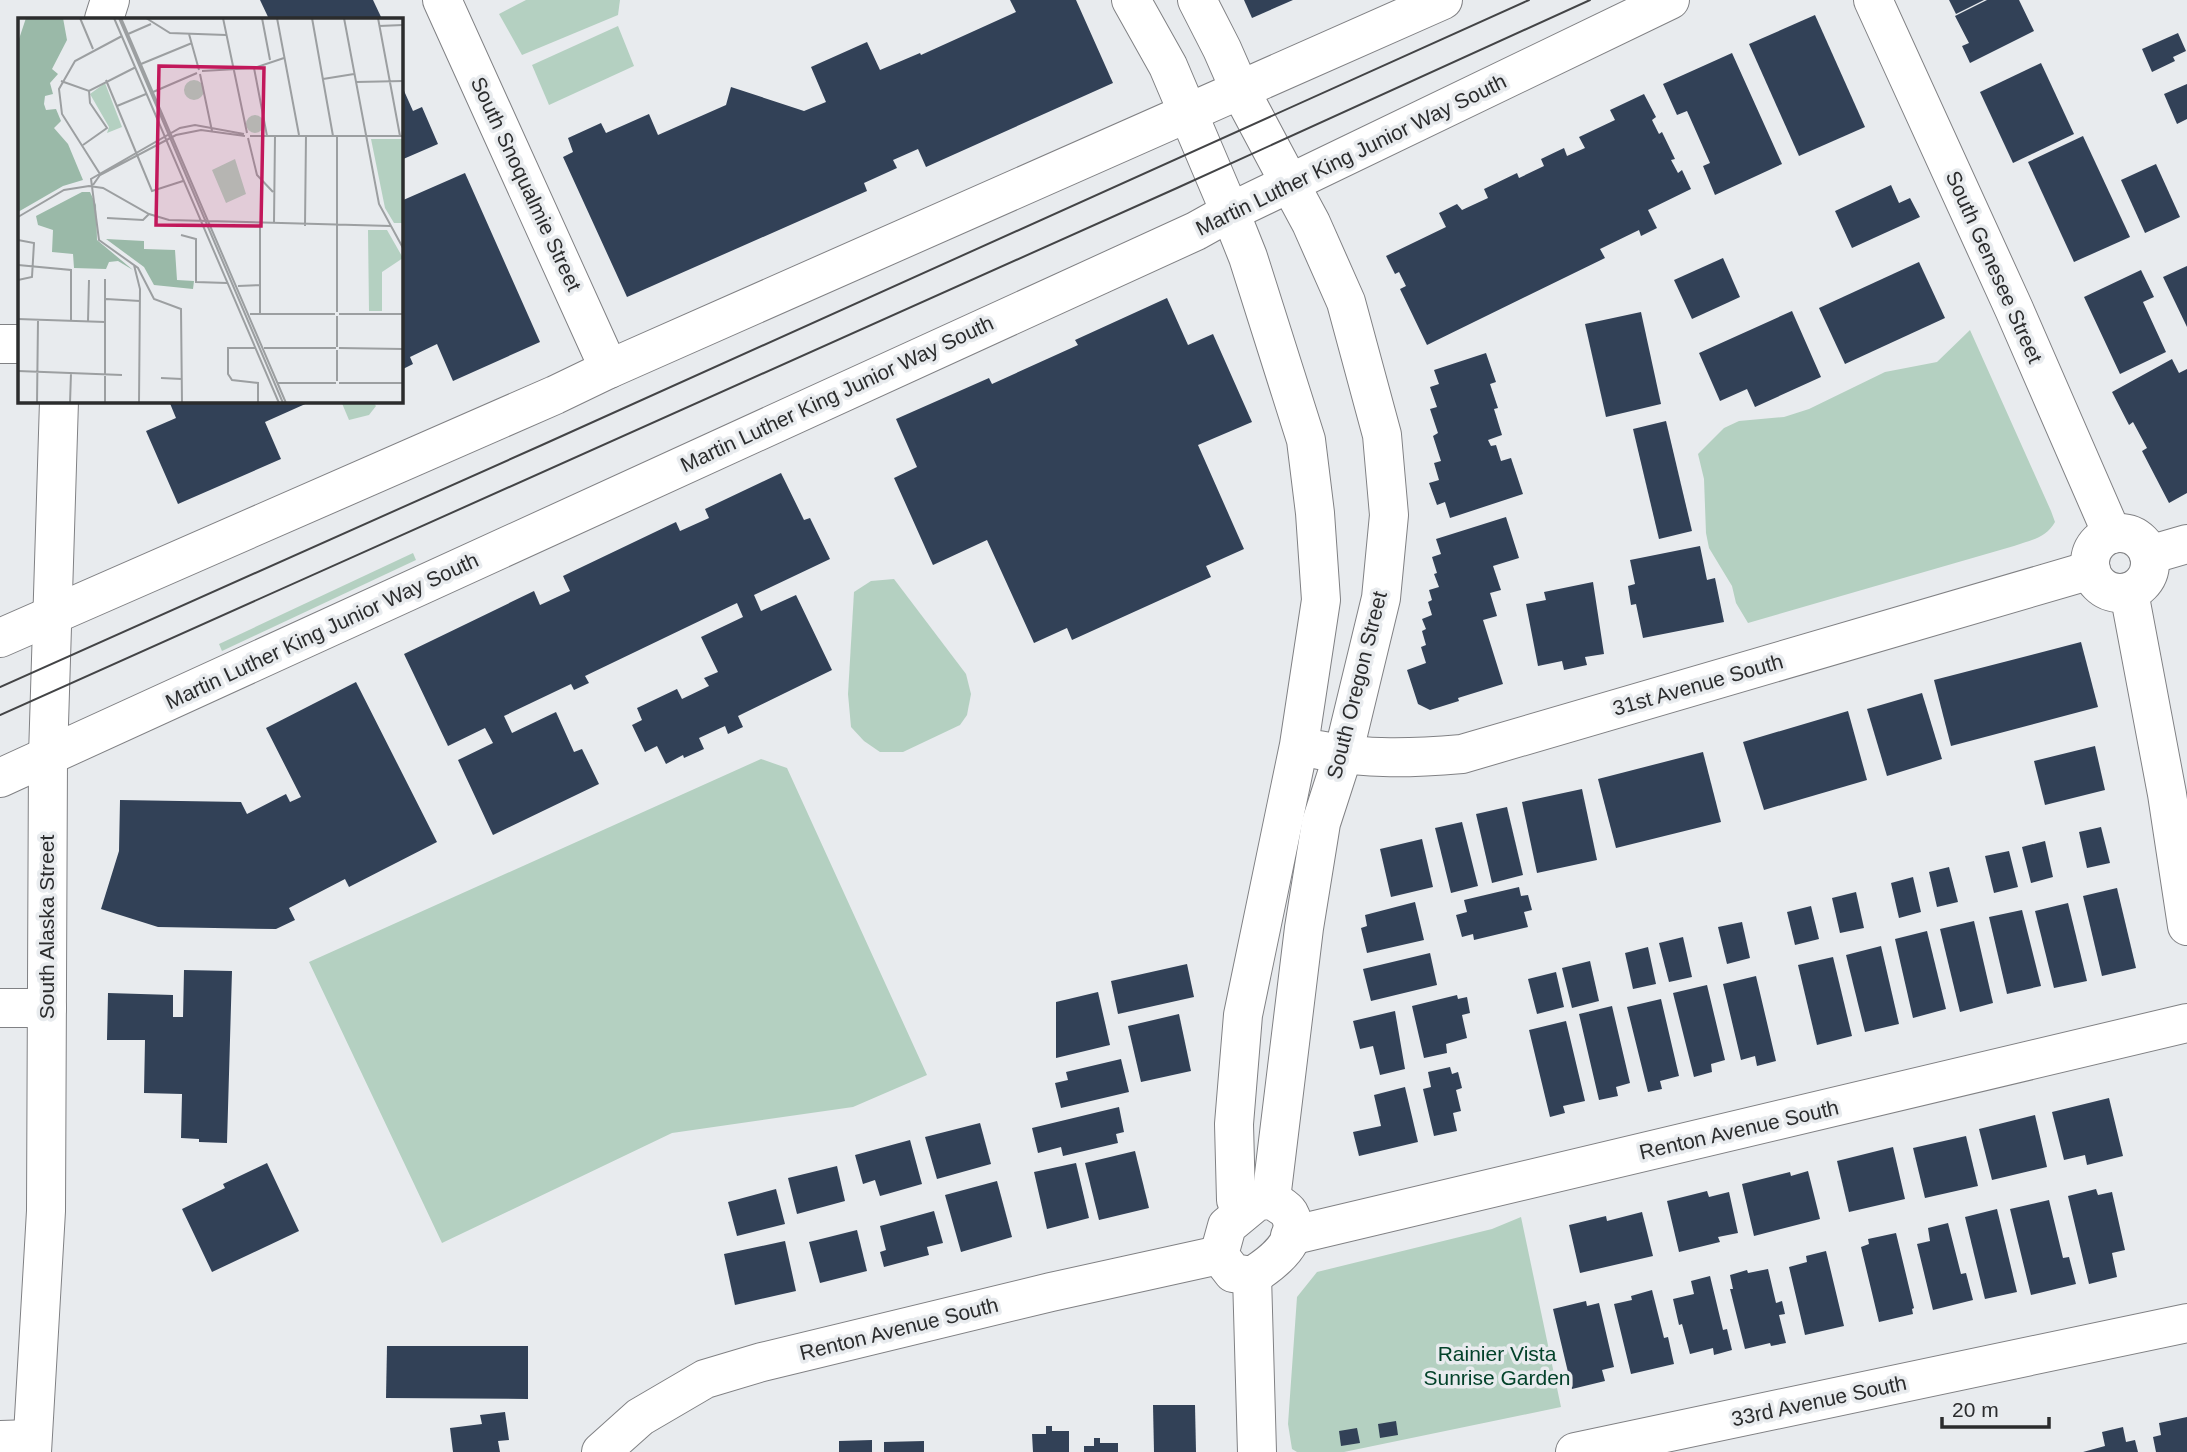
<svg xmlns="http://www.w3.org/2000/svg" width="2187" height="1452" font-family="Helvetica,sans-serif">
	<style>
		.green { fill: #b4d0c1 }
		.building { fill: #324157 }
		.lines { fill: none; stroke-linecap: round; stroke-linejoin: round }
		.street-casing { stroke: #808184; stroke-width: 40 }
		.secondary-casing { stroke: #808184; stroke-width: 40 }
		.street { stroke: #fff; stroke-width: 38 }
		.secondary { stroke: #fff; stroke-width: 38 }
		.tram { stroke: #434446; stroke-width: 2 }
		.labels { text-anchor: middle; stroke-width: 7; stroke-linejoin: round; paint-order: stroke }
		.street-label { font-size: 21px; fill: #2b2c2d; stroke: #e8ebee }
		.park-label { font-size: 21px; fill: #03422a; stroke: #e8ebee }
		.inset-road { fill: none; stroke: #9c9fa1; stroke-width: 2 }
		.view { fill: #c2185b; fill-opacity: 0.15; stroke: #c2185b; stroke-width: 3.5 }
		.inset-edge { fill: none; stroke: #2b2c2d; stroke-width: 3.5 }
	</style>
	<rect width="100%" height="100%" fill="#e8ebee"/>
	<!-- green -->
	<g class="green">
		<polygon points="526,0 620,0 618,15 522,55 499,14"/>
		<polygon points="618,26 634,66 549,105 532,65"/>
		<path d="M1970,330l81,181 4,11c-9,16 -24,18 -41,24l-266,77 -12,-20 -4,-17 -23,-38 -3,-15 -2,-54 -6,-25 26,-26 15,-7 45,-4 25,-8 76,-37 52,-10z"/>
		<polygon points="341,401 372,401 376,406 369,415 349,420"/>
		<polygon points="413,553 416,560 222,651 219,644"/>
		<polygon points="894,579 966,674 971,694 967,715 960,725 903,752 880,752 864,741 851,727 848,694 854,592 871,581"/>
		<polygon points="761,759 787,768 927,1075 853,1107 672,1133 442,1243 309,962"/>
		<polygon points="1521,1217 1561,1407 1344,1452 1297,1452 1292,1449 1288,1424 1297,1297 1317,1272 1492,1229"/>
	</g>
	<!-- building -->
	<g class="building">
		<polygon points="260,0 373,0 382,19 269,19"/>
		<polygon points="1010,0 1076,0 1113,83 926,167 918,149 893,160 897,168 864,183 867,191 627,297 563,157 573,152 568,138 601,123 606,133 649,114 658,135 726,105 731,87 804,111 826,102 811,67 867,42 880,70 920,53 921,55 1016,12"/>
		<polygon points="1244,0 1293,0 1252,18"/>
		<polygon points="1949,0 1984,0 1956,14"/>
		<polygon points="1987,0 2019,0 2034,31 1970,63 1962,46 1969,43 1955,16"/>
		<polygon points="1815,15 1865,127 1799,156 1749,44"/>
		<polygon points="2178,33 2186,51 2173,57 2175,61 2152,72 2142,49"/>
		<polygon points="1732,53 1782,164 1715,195 1703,166 1710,163 1687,111 1677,115 1663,84"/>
		<polygon points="2041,63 2074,134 2013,163 1980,92"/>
		<polygon points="401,84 413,111 422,107 438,144 401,160"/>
		<polygon points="2187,84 2187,119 2177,124 2164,94"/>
		<polygon points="1644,94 1656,117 1652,120 1659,134 1662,132 1675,159 1671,160 1678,173 1682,170 1691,189 1648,210 1657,228 1641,236 1639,230 1600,249 1605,258 1427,345 1400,289 1406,286 1399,272 1395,274 1386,256 1446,227 1439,213 1457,204 1462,210 1488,198 1484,189 1517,173 1519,178 1544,166 1541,159 1564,148 1567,156 1585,148 1579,137 1615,120 1610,110"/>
		<polygon points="2083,136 2130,237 2074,262 2028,162"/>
		<polygon points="2156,164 2180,217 2145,233 2121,180"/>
		<polygon points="465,173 540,342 453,381 437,344 410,357 413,364 401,370 401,201"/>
		<polygon points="1891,185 1899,203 1910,198 1920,217 1852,248 1835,211"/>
		<polygon points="1723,258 1740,297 1692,319 1674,280"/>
		<polygon points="1919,262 1945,318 1845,364 1819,308"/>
		<polygon points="2187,266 2187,327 2163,277"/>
		<polygon points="2141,270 2154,297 2143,302 2166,352 2120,374 2084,297"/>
		<polygon points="1167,298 1188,345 1213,334 1252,422 1198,445 1244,549 1206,566 1211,577 1072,640 1067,628 1034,643 987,540 933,565 894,478 917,467 896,419 989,378 992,384 1078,345 1075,340"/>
		<polygon points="1792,311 1821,377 1755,407 1747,389 1720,401 1699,353"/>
		<polygon points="1641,312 1661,404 1606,417 1585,324"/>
		<polygon points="1486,353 1496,382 1490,384 1498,408 1494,409 1502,435 1488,440 1491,446 1496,445 1501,461 1511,458 1523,494 1450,518 1445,502 1437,505 1429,483 1439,480 1434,463 1441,461 1433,436 1438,433 1430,409 1437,407 1430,387 1439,384 1434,370"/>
		<polygon points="2172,359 2179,373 2187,369 2187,493 2169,503 2142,451 2147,448 2133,422 2129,425 2112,392"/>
		<polygon points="169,401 312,401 265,422 281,459 178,504 146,431 176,418"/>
		<polygon points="1666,421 1692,531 1659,539 1633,429"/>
		<polygon points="781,473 804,520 810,518 830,559 754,595 761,611 796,595 832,670 738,716 743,727 728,734 725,726 699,738 704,749 684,758 683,755 666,764 657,746 645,752 632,725 642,720 637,708 677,689 682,699 709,686 704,678 718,672 701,637 743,617 737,603 585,676 589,683 574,690 571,684 504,716 512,733 556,712 574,752 582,749 599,784 493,835 458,760 493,743 485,728 448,746 404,654 534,591 540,605 570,591 563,576 676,522 680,531 709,518 705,509"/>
		<polygon points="1506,517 1519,558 1493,566 1501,590 1490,593 1497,616 1483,620 1503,684 1458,698 1459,701 1430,710 1418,704 1407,670 1426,663 1421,647 1426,645 1422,631 1426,629 1422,619 1432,615 1428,602 1432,600 1429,590 1439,587 1434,574 1437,573 1432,557 1441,554 1436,539"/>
		<polygon points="1700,546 1707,580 1715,578 1724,622 1643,638 1636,604 1631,605 1628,586 1635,584 1630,560"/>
		<polygon points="1593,582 1604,654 1585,657 1587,665 1564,670 1562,661 1538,666 1526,604 1546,600 1544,592"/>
		<polygon points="2081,642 2098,707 1951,746 1934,680"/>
		<polygon points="356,682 437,842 349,887 345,879 289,908 295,920 276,929 158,927 101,909 119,851 120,800 241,802 247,814 286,794 290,802 301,797 266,728"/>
		<polygon points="1922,693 1942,759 1887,776 1867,709"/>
		<polygon points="1848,711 1867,780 1764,810 1743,742"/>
		<polygon points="2095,746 2105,790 2045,805 2034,761"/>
		<polygon points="1703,752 1721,822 1616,848 1598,779"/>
		<polygon points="1582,789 1597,860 1537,873 1522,802"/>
		<polygon points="1507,807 1523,875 1492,883 1476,814"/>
		<polygon points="1462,822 1478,886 1451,893 1435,828"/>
		<polygon points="2101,827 2110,863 2087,868 2079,832"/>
		<polygon points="1422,839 1433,887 1391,897 1380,849"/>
		<polygon points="2045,841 2053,877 2031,883 2022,847"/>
		<polygon points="2009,851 2018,887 1994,893 1985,856"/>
		<polygon points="1949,867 1958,902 1937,907 1929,872"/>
		<polygon points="1913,877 1921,912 1899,918 1891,883"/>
		<polygon points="1519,887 1521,896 1528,895 1532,910 1524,912 1528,927 1474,940 1473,934 1462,937 1456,915 1467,912 1464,900"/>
		<polygon points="2117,888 2136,968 2102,976 2083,896"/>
		<polygon points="1856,892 1864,928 1840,933 1832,898"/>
		<polygon points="1415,902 1424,940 1367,953 1361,928 1367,926 1365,915"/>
		<polygon points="2068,903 2087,981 2054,988 2035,911"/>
		<polygon points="1811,906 1819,939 1795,945 1787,912"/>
		<polygon points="2022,910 2041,986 2007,994 1989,917"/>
		<polygon points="1974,921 1993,1003 1960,1012 1940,929"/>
		<polygon points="1742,922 1750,958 1727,964 1718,927"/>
		<polygon points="1927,931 1946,1009 1913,1018 1895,939"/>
		<polygon points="1683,937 1692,977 1669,982 1659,943"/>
		<polygon points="1881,946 1899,1024 1865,1032 1846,955"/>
		<polygon points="1648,947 1656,984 1633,989 1625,953"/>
		<polygon points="1430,953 1437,985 1371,1001 1363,969"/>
		<polygon points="1833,957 1852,1036 1817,1045 1798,965"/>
		<polygon points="1590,961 1599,1001 1572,1008 1562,968"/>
		<polygon points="1187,964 1194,997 1118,1014 1111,981"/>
		<polygon points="184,970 232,971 227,1143 199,1142 199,1139 181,1138 182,1094 144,1093 145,1040 107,1040 108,993 173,995 173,1017 183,1017"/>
		<polygon points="1556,972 1564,1007 1537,1014 1528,979"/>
		<polygon points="1756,976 1776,1061 1757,1066 1755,1056 1741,1060 1723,984"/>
		<polygon points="1707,985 1725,1060 1711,1064 1712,1072 1694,1077 1673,993"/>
		<polygon points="1098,992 1110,1045 1056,1058 1056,1002"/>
		<polygon points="1457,995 1458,999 1467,997 1470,1013 1462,1015 1467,1038 1446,1044 1447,1053 1424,1058 1412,1006"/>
		<polygon points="1661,999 1679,1076 1660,1081 1662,1089 1648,1092 1627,1007"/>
		<polygon points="1612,1006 1630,1083 1616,1087 1618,1096 1599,1100 1579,1014"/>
		<polygon points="1395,1011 1405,1069 1380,1075 1373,1046 1360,1049 1353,1021"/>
		<polygon points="1179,1014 1191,1071 1141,1082 1128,1026"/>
		<polygon points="1566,1021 1585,1101 1563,1106 1565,1113 1550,1117 1529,1030"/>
		<polygon points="1121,1059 1129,1092 1061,1108 1055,1083 1068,1080 1066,1072"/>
		<polygon points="1450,1067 1452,1074 1458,1072 1462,1088 1456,1090 1461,1111 1453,1113 1457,1131 1434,1136 1423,1089 1431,1087 1428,1072"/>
		<polygon points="1405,1087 1418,1142 1359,1156 1353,1132 1381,1126 1374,1095"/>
		<polygon points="2109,1098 2123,1156 2087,1165 2085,1155 2064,1160 2052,1112"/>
		<polygon points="1119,1107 1124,1132 1116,1134 1118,1143 1063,1156 1061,1147 1038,1153 1032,1128"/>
		<polygon points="2035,1115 2047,1167 1992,1180 1979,1129"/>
		<polygon points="980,1123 991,1164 937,1179 925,1137"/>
		<polygon points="1966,1136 1978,1186 1925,1198 1913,1148"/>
		<polygon points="910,1140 922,1184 880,1196 875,1180 863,1184 855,1155"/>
		<polygon points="1893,1147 1905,1199 1849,1212 1837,1161"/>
		<polygon points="1135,1151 1149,1208 1099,1220 1085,1163"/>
		<polygon points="267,1163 299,1231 212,1272 182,1209 225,1188 223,1184"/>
		<polygon points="1076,1163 1089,1218 1047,1229 1034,1172"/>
		<polygon points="837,1166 845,1201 797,1214 788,1178"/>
		<polygon points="1808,1171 1820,1219 1754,1236 1742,1184 1790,1172 1791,1176"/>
		<polygon points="997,1181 1012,1237 961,1252 945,1195"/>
		<polygon points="776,1189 785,1224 737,1236 728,1202"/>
		<polygon points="2096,1189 2098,1195 2112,1192 2125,1250 2112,1253 2117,1277 2089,1284 2068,1196"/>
		<polygon points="1707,1191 1709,1197 1729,1192 1738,1233 1718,1237 1720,1242 1679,1252 1667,1201"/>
		<polygon points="2049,1200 2063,1258 2069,1257 2076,1284 2031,1295 2010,1209"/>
		<polygon points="1997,1209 2017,1292 1985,1299 1965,1217"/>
		<polygon points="934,1211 943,1243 927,1247 929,1255 884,1267 880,1252 886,1250 880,1226"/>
		<polygon points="1642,1212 1653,1256 1580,1273 1569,1225 1606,1216 1607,1221"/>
		<polygon points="1948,1223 1961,1274 1966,1273 1973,1300 1933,1310 1917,1244 1930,1241 1928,1228"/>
		<polygon points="857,1230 867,1271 820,1283 809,1242"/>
		<polygon points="1896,1233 1914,1308 1912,1309 1913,1314 1879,1322 1861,1247 1869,1244 1868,1239"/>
		<polygon points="785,1241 796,1291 735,1305 724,1254"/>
		<polygon points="1826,1251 1844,1326 1805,1335 1789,1267 1807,1262 1806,1256"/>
		<polygon points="1768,1269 1776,1303 1782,1301 1785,1314 1779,1315 1786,1343 1771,1346 1770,1343 1745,1349 1730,1289 1733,1289 1730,1275 1747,1270 1748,1273"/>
		<polygon points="1710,1276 1723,1330 1727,1329 1732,1350 1714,1355 1713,1348 1690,1354 1682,1324 1679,1325 1673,1299 1694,1294 1691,1281"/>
		<polygon points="1652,1290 1664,1338 1668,1337 1674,1364 1631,1374 1614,1304 1632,1300 1631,1296"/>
		<polygon points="1586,1301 1587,1306 1599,1303 1614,1367 1602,1370 1605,1381 1572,1389 1553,1309"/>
		<polygon points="387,1346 528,1346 528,1399 386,1398"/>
		<polygon points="1153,1405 1195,1405 1196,1452 1154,1452"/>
		<polygon points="505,1412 509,1440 498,1441 500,1452 453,1452 450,1428 482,1424 480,1415"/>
		<polygon points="2187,1417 2187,1452 2156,1452 2153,1437 2161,1435 2159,1423"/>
		<polygon points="1396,1421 1398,1435 1380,1438 1378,1424"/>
		<polygon points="1046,1426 1052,1426 1052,1431 1069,1431 1069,1452 1033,1452 1032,1434 1046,1434"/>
		<polygon points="2123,1427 2126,1442 2135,1440 2138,1452 2083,1452 2105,1446 2102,1432"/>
		<polygon points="1357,1428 1360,1443 1341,1446 1339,1431"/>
		<polygon points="1094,1438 1100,1438 1100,1443 1118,1443 1118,1452 1084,1452 1084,1446 1094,1446"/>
		<polygon points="872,1440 872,1452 839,1452 839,1441"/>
		<polygon points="924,1441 924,1452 884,1452 884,1442"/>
	</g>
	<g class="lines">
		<defs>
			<g id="street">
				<polyline points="442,0 609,369"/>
				<polyline points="1873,0 2014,309 2112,534"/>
				<polyline points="1230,212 1248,257 1306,440 1315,513 1321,600 1299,745 1243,1015 1234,1124 1236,1200 1242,1213"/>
				<polyline points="0,344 19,344"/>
				<circle cx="2120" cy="563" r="30"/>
				<polyline points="2149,555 2187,544"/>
				<polyline points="2129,592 2167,794 2187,926"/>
				<path d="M1319,750c47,10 95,8 143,4l629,-184"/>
				<polyline points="0,1008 47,1008"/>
				<polyline points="1271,1199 1304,928 1321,823 1343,755 1381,598 1389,515 1382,435 1346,302 1311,223 1290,184"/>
				<path d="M1271,1199c5,4 15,9 18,14 15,27 -18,51 -37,63l-19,-3 -14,-18 8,-29 29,-24z"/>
				<polyline points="1290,1236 2187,1023"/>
				<polyline points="1252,1276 1257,1452"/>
				<polyline points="0,1440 32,1439"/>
				<polyline points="601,1452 640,1417 705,1379 762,1362 1051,1292 1219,1255"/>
				<polyline points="1575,1452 2187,1323"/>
			</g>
			<g id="secondary">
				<polyline points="1131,0 1168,66 1230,212"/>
				<polyline points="1197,0 1222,49 1240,90 1290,184"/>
				<polyline points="104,19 110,0"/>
				<polyline points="0,638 555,395 609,369 1443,0"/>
				<polyline points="0,778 1196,231 1230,212 1670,0"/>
				<polyline points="32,1452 46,1211 48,756 59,401"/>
			</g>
		</defs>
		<!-- street casing -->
		<use href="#street" class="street-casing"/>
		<!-- secondary casing -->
		<use href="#secondary" class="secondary-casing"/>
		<!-- street -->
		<use href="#street" class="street"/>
		<!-- secondary -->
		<use href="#secondary" class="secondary"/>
		<!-- tram -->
		<g class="tram">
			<polyline points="0,687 542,445 1529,0"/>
			<polyline points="0,715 1177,188 1590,0"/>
		</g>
	</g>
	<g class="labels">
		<!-- street labels -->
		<g class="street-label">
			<text transform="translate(1351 155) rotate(-26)" y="7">Martin Luther King Junior Way South</text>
			<text transform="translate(526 184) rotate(65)" y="7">South Snoqualmie Street</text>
			<text transform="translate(1994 267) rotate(66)" y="7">South Genesee Street</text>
			<text transform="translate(837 394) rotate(-25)" y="7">Martin Luther King Junior Way South</text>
			<text transform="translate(322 631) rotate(-25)" y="7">Martin Luther King Junior Way South</text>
			<text transform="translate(1357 685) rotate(-76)" y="7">South Oregon Street</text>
			<text transform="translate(1698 685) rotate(-16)" y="7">31st Avenue South</text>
			<text transform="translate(47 927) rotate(-90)" y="7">South Alaska Street</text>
			<text transform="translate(1739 1130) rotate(-13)" y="7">Renton Avenue South</text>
			<text transform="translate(899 1329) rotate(-14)" y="7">Renton Avenue South</text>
			<text transform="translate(1819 1401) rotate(-12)" y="7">33rd Avenue South</text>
		</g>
		<!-- park labels -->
		<g class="park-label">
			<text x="1497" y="1361">Rainier Vista<tspan x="1497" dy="24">Sunrise Garden</tspan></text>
		</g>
	</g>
	<!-- overview -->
	<g transform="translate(18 18)">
		<rect width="385" height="385" fill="#e8ebee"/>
		<path d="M166 72a10 10 0 1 1 20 0a10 10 0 1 1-20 0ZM87,65l17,44 -15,6 2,-6 -19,-33zM228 106a9 9 0 1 1 18 0a9 9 0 1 1-18 0ZM353,121h32v84h-9l-9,-15zM217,141l11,35 -20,9 -14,-33zM350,212h19l16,28 -21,14v39h-13z" fill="#b4d0c1"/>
		<path d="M8,0h37l4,22 -15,29 6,5 -8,9 3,11 -8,2 -1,8 2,6 10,-1 5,12 -7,7 14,16 15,36 -20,6 -45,26v-170zM64,174h8l6,13 1,35 36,30 -15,-9 -9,1 -3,7 -32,-1 -1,-14 -21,-2 1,-22 -15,-5 -2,-9zM88,221l38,2v8l31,1 2,30 17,1 -1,8 -39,-4 -10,-18z" fill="#9ab9a8"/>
		<path class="inset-road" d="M62,0l13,31M96,0l165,385M101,0l164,385M103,0l165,385M128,0l24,15 56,2M205,0l24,115M244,0l8,42M259,0l22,117M294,0l21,118M326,0l35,186 24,44M360,0l22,118M361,8l24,-1M110,16l23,-10M171,16l10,36M123,46l51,-21M236,50l13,68M184,53l52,-3 30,-10M182,56l12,57M305,61l31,-5M88,62l46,111 31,-10M43,63l28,10 47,-24M338,64l47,-1M135,74l44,-19M99,88l29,-12M232,118h153M230,120l9,37 16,17M65,127l24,-17 -17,-25 -1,-12M82,156l-38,-60 -3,-25 16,-28 47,-25M75,167l7,-10 76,-40 25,-5 44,6M0,199l46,-27 25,-4 14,2 46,26 20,6 222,6M89,200l36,2 6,-6M256,204l1,-86M287,208l1,-91M163,217l15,4v43l31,1M0,222l16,3 -2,34 -14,3M0,247l53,5v51M116,247l6,24 -1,114M87,261v124M220,268l22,-1M88,281l34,2M319,294v-176M242,295v-89M232,296h85M321,296h64M319,298v31M0,301l87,3M70,303l1,-41M237,330h-27v26l4,6 26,3v20M246,330h72M321,330l64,1M319,332v31M0,353l104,4M143,360l21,1M260,365h58M321,365h64M19,385l1,-83M52,385l1,-30M164,385l-1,-94 -27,-10 -16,-31 -39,-28 -8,-61 89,-51 15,-3 49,9"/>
		<path class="view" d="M141,48l105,2 -3,158 -105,-1z"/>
		<rect width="385" height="385" class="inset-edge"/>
	</g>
	<!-- scale -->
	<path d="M1942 1417v10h107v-10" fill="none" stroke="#2b2c2d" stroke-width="3.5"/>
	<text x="1952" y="1417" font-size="21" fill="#2b2c2d" stroke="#e8ebee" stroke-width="5" paint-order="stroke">20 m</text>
</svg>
